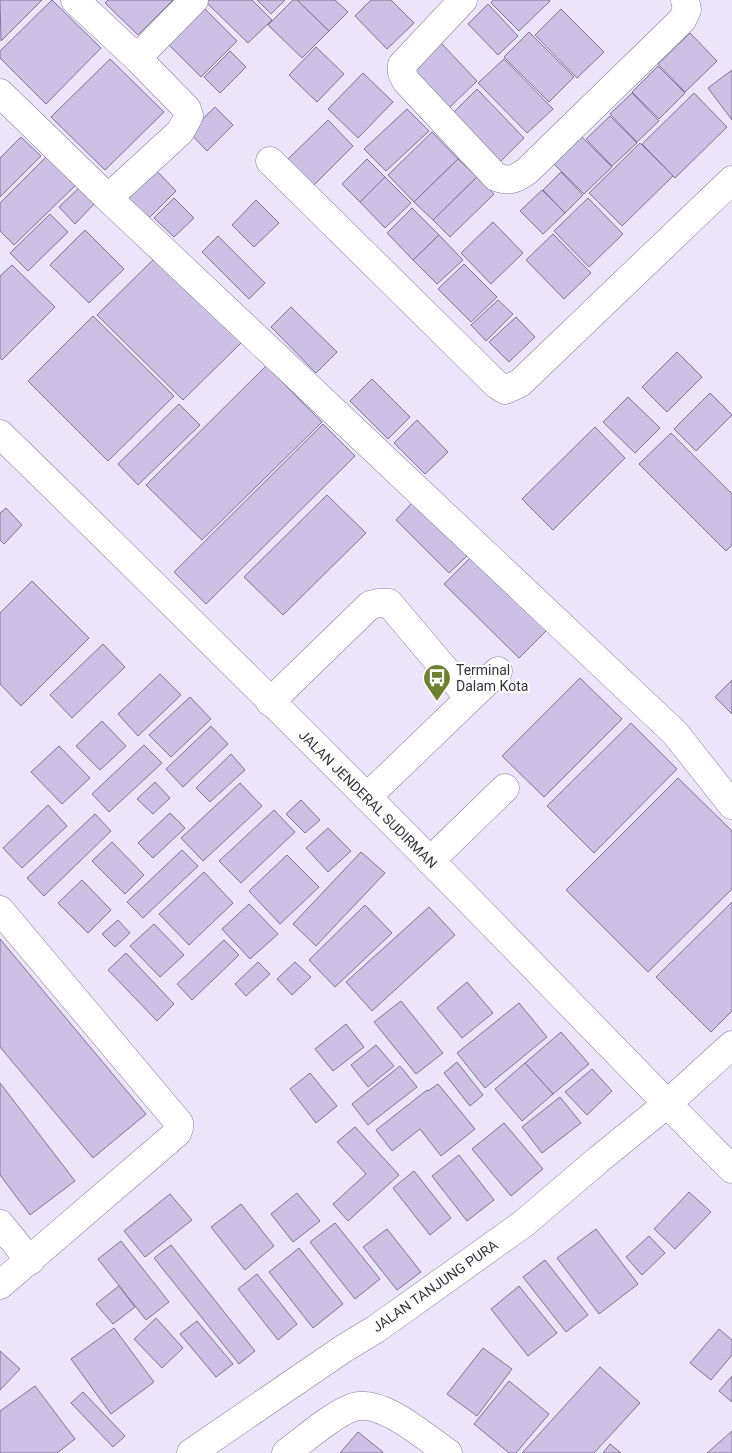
<svg xmlns="http://www.w3.org/2000/svg" width="732" height="1453" font-family="Roboto,sans-serif">
	<style>
		.building { fill: #cdc0e4; stroke: #817596 }
		.lines { fill: none; stroke-linecap: round; stroke-linejoin: round }
		.minor-casing { stroke: #897d9e; stroke-width: 29 }
		.major-casing { stroke: #897d9e; stroke-width: 29 }
		.minor { stroke: #fff; stroke-width: 28 }
		.major { stroke: #fff; stroke-width: 28 }
		.labels { text-anchor: middle; stroke-width: 4; stroke-linejoin: round; paint-order: stroke }
		.poi-label { font-size: 14px; fill: #373241; stroke: #fff; text-anchor: start }
		.street-label { font-size: 14px; fill: #373241; stroke: #fff }
	</style>
	<rect width="100%" height="100%" fill="#ece4fa"/>
	<!-- building -->
	<g class="building">
		<polygon points="0,0 42,0 1,41"/>
		<polygon points="52,0 101,48 46,104 0,58 0,51"/>
		<polygon points="108,0 173,0 138,35 105,3"/>
		<polygon points="208,0 252,0 272,20 248,43 206,2"/>
		<polygon points="257,0 285,0 271,14"/>
		<polygon points="293,0 297,0 329,31 302,58 268,25"/>
		<polygon points="297,0 335,0 348,12 329,31"/>
		<polygon points="371,0 391,0 414,23 387,49 355,16"/>
		<polygon points="493,0 549,0 550,1 519,31 491,3"/>
		<polygon points="488,4 518,36 498,55 468,24"/>
		<polygon points="203,7 237,41 201,77 167,43"/>
		<polygon points="561,9 604,52 577,78 535,35"/>
		<polygon points="529,32 574,77 549,102 504,57"/>
		<polygon points="690,33 717,61 685,92 658,64"/>
		<polygon points="441,43 477,81 448,109 412,72"/>
		<polygon points="316,47 344,74 317,102 289,75"/>
		<polygon points="230,51 246,67 220,93 204,77"/>
		<polygon points="110,59 164,112 105,170 51,117"/>
		<polygon points="504,59 553,109 527,133 478,83"/>
		<polygon points="658,66 685,93 659,119 632,92"/>
		<polygon points="732,70 732,120 708,88"/>
		<polygon points="363,73 393,102 358,138 328,109"/>
		<polygon points="477,89 524,138 498,164 450,116"/>
		<polygon points="632,93 659,121 637,142 610,114"/>
		<polygon points="694,93 727,127 675,178 642,144"/>
		<polygon points="215,107 233,125 207,151 189,132"/>
		<polygon points="407,109 429,131 386,171 364,149"/>
		<polygon points="610,116 637,143 612,166 586,139"/>
		<polygon points="328,120 353,146 313,186 287,160"/>
		<polygon points="432,132 458,159 414,202 388,175"/>
		<polygon points="21,137 41,156 0,197 0,158"/>
		<polygon points="582,137 612,167 584,194 554,164"/>
		<polygon points="640,143 673,176 622,226 589,193"/>
		<polygon points="48,155 77,184 14,245 0,231 0,203"/>
		<polygon points="367,159 385,177 360,202 342,184"/>
		<polygon points="458,159 477,177 433,220 414,202"/>
		<polygon points="151,165 176,191 144,223 119,198"/>
		<polygon points="561,172 583,195 565,213 543,190"/>
		<polygon points="385,177 411,203 385,228 360,202"/>
		<polygon points="477,177 494,194 450,237 433,220"/>
		<polygon points="82,185 97,201 75,224 59,207"/>
		<polygon points="542,190 565,213 543,234 520,211"/>
		<polygon points="174,198 194,218 174,237 154,218"/>
		<polygon points="588,198 623,234 589,267 554,231"/>
		<polygon points="256,200 279,223 254,247 232,225"/>
		<polygon points="412,208 439,235 413,260 387,233"/>
		<polygon points="50,214 68,232 28,271 10,253"/>
		<polygon points="493,222 523,253 491,284 461,253"/>
		<polygon points="85,230 124,269 89,303 50,265"/>
		<polygon points="553,234 591,273 564,299 526,260"/>
		<polygon points="439,235 463,260 437,284 413,260"/>
		<polygon points="218,236 265,283 249,299 202,252"/>
		<polygon points="156,257 242,342 183,400 97,315"/>
		<polygon points="464,264 497,297 471,322 438,289"/>
		<polygon points="12,265 55,307 2,360 0,358 0,276"/>
		<polygon points="498,300 513,314 486,341 471,325"/>
		<polygon points="291,307 337,352 316,373 271,327"/>
		<polygon points="93,316 174,396 108,461 28,381"/>
		<polygon points="516,317 535,337 509,362 489,342"/>
		<polygon points="677,352 702,377 667,412 642,387"/>
		<polygon points="266,366 322,422 202,540 146,485"/>
		<polygon points="372,379 410,417 388,439 350,401"/>
		<polygon points="710,393 732,415 696,451 674,429"/>
		<polygon points="628,397 660,428 635,453 603,422"/>
		<polygon points="179,404 200,425 138,485 118,464"/>
		<polygon points="417,420 448,452 425,474 394,443"/>
		<polygon points="323,424 355,456 206,604 174,572"/>
		<polygon points="595,427 625,458 553,530 522,499"/>
		<polygon points="671,433 732,494 732,545 726,551 639,464"/>
		<polygon points="327,495 366,533 283,615 244,577"/>
		<polygon points="413,502 467,556 449,573 396,520"/>
		<polygon points="6,508 22,525 4,544 0,540 0,513"/>
		<polygon points="476,552 551,626 519,658 444,584"/>
		<polygon points="32,581 89,638 21,706 0,684 0,613"/>
		<polygon points="103,644 125,667 72,718 50,695"/>
		<polygon points="160,674 181,695 138,736 118,714"/>
		<polygon points="580,678 622,719 544,797 502,756"/>
		<polygon points="732,680 732,714 715,697"/>
		<polygon points="190,697 211,719 171,757 149,735"/>
		<polygon points="102,721 126,746 100,770 76,746"/>
		<polygon points="631,723 677,769 594,853 547,806"/>
		<polygon points="211,726 228,744 183,787 166,769"/>
		<polygon points="144,745 162,763 109,812 92,794"/>
		<polygon points="59,746 90,778 62,804 31,772"/>
		<polygon points="231,754 245,770 210,802 196,788"/>
		<polygon points="678,778 732,831 732,889 648,972 566,890"/>
		<polygon points="155,782 170,798 153,814 137,799"/>
		<polygon points="240,783 262,806 203,861 181,838"/>
		<polygon points="301,800 320,820 305,833 286,814"/>
		<polygon points="48,805 67,826 22,868 3,848"/>
		<polygon points="274,810 295,832 241,883 219,861"/>
		<polygon points="170,813 185,828 153,858 138,843"/>
		<polygon points="95,814 111,831 44,896 27,878"/>
		<polygon points="328,828 351,851 328,872 306,848"/>
		<polygon points="112,842 144,875 125,894 92,861"/>
		<polygon points="182,850 198,866 143,918 127,902"/>
		<polygon points="361,852 385,873 316,946 293,924"/>
		<polygon points="287,855 319,887 280,924 249,891"/>
		<polygon points="204,872 233,903 189,945 159,914"/>
		<polygon points="82,880 111,910 88,933 58,903"/>
		<polygon points="732,902 732,1011 711,1032 656,977"/>
		<polygon points="249,904 278,934 250,959 222,929"/>
		<polygon points="365,905 392,933 335,987 309,960"/>
		<polygon points="429,907 455,935 372,1011 346,982"/>
		<polygon points="118,920 130,933 115,947 102,934"/>
		<polygon points="154,924 184,955 160,977 130,946"/>
		<polygon points="0,939 146,1114 93,1158 0,1047"/>
		<polygon points="224,940 239,955 192,1000 177,984"/>
		<polygon points="126,953 174,1004 157,1021 108,970"/>
		<polygon points="258,962 270,974 246,996 235,984"/>
		<polygon points="295,962 311,977 292,995 277,979"/>
		<polygon points="467,982 493,1013 462,1038 437,1008"/>
		<polygon points="401,1001 443,1053 416,1074 374,1022"/>
		<polygon points="519,1003 547,1037 485,1088 457,1053"/>
		<polygon points="346,1024 364,1047 333,1071 315,1049"/>
		<polygon points="561,1032 589,1064 553,1094 525,1063"/>
		<polygon points="376,1045 394,1066 368,1087 351,1065"/>
		<polygon points="457,1062 483,1095 470,1106 444,1073"/>
		<polygon points="525,1063 553,1094 522,1121 495,1089"/>
		<polygon points="400,1066 417,1087 368,1125 352,1104"/>
		<polygon points="592,1069 612,1091 587,1115 565,1092"/>
		<polygon points="310,1073 337,1106 316,1123 290,1089"/>
		<polygon points="0,1083 75,1181 30,1215 0,1175"/>
		<polygon points="438,1084 475,1129 441,1156 420,1129 392,1151 376,1130 427,1090 428,1091"/>
		<polygon points="560,1097 581,1123 542,1153 522,1127"/>
		<polygon points="504,1123 543,1169 511,1196 472,1149"/>
		<polygon points="355,1127 399,1175 348,1221 333,1204 366,1174 337,1142"/>
		<polygon points="459,1155 494,1200 467,1221 432,1176"/>
		<polygon points="414,1171 451,1218 430,1235 393,1188"/>
		<polygon points="689,1192 711,1212 675,1249 654,1229"/>
		<polygon points="297,1193 320,1221 293,1242 271,1214"/>
		<polygon points="170,1194 192,1220 145,1257 124,1231"/>
		<polygon points="241,1204 274,1246 245,1270 211,1227"/>
		<polygon points="335,1223 380,1279 355,1299 310,1242"/>
		<polygon points="387,1229 421,1272 397,1290 363,1247"/>
		<polygon points="596,1229 638,1284 599,1314 557,1258"/>
		<polygon points="649,1236 665,1253 642,1275 626,1257"/>
		<polygon points="121,1241 169,1302 146,1320 98,1259"/>
		<polygon points="171,1245 255,1351 239,1364 154,1258"/>
		<polygon points="299,1248 343,1304 313,1328 269,1272"/>
		<polygon points="545,1260 588,1315 566,1332 523,1277"/>
		<polygon points="257,1274 297,1324 278,1340 238,1289"/>
		<polygon points="119,1286 135,1307 113,1324 96,1304"/>
		<polygon points="519,1286 557,1333 528,1356 491,1309"/>
		<polygon points="156,1318 183,1348 162,1368 134,1339"/>
		<polygon points="197,1321 233,1364 216,1377 180,1334"/>
		<polygon points="114,1328 154,1382 111,1414 71,1359"/>
		<polygon points="719,1329 732,1340 732,1355 711,1380 690,1363"/>
		<polygon points="483,1348 512,1369 477,1416 447,1394"/>
		<polygon points="0,1351 20,1369 0,1390"/>
		<polygon points="600,1367 640,1403 594,1453 522,1453"/>
		<polygon points="732,1376 732,1402 719,1391"/>
		<polygon points="509,1381 549,1414 516,1453 509,1453 474,1424"/>
		<polygon points="35,1386 75,1439 57,1453 0,1453 0,1411"/>
		<polygon points="83,1392 125,1436 113,1447 71,1403"/>
		<polygon points="732,1431 732,1453 707,1453"/>
		<polygon points="358,1432 383,1452 382,1453 340,1453"/>
		<polygon points="610,1444 621,1453 603,1453"/>
	</g>
	<g class="lines">
		<defs>
			<g id="minor">
				<path d="M463,0l-61,65v8l4,8 90,96c13,5 20,2 31,-6l155,-151 5,-10 -2,-10"/>
				<polyline points="137,58 194,0"/>
				<polyline points="0,93 108,198 180,132 189,116 187,109 137,58 75,0"/>
				<polyline points="270,161 497,385 505,390 520,383 732,180"/>
				<polyline points="108,198 675,733 732,805"/>
				<polyline points="270,702 370,605 379,603 389,603 469,698"/>
				<polyline points="367,797 498,671"/>
				<polyline points="430,861 505,788"/>
				<polyline points="0,910 179,1123 179,1128 177,1133 0,1285"/>
				<polyline points="0,1224 30,1261"/>
				<polyline points="191,1453 343,1349 376,1329 523,1224 598,1160 667,1104 732,1045"/>
				<path d="M286,1453c19,-14 47,-39 68,-46 27,-9 72,31 94,46"/>
			</g>
			<path id="major" d="M0,434c123,120 245,241 367,363 123,122 242,249 365,372"/>
		</defs>
		<!-- minor casing -->
		<use href="#minor" class="minor-casing"/>
		<!-- major casing -->
		<use href="#major" class="major-casing"/>
		<!-- minor -->
		<use href="#minor" class="minor"/>
		<!-- major -->
		<use href="#major" class="major"/>
	</g>
	<!-- icons -->
	<defs>
		<symbol id="bus-pin" viewBox="-11 -11 22 30"><path d="M0 17L-7.5 6A9.5 9.5 0 1 1 7.5 6Z" fill="#6d8131" stroke="#fff"/><path d="M-5-6H5V4H4V6H2V4H-2V6H-4V4H-5ZM-3.5-4V0h7V-4ZM-3.5 1.2v1.5H-2V1.2ZM2 1.2v1.5H3.5V1.2Z" fill="#fff"/></symbol>
	</defs>
	<g fill-rule="evenodd">
		<use href="#bus-pin" x="421" y="662" width="32" height="43"/>
	</g>
	<g class="labels">
		<!-- poi labels -->
		<g class="poi-label">
			<text x="456" y="675">Terminal<tspan x="456" dy="16">Dalam Kota</tspan></text>
		</g>
		<!-- street labels -->
		<g class="street-label">
			<text transform="translate(368 799) rotate(45)" y="5">JALAN JENDERAL SUDIRMAN</text>
			<text transform="translate(435 1286) rotate(-35)" y="5">JALAN TANJUNG PURA</text>
		</g>
	</g>
</svg>
